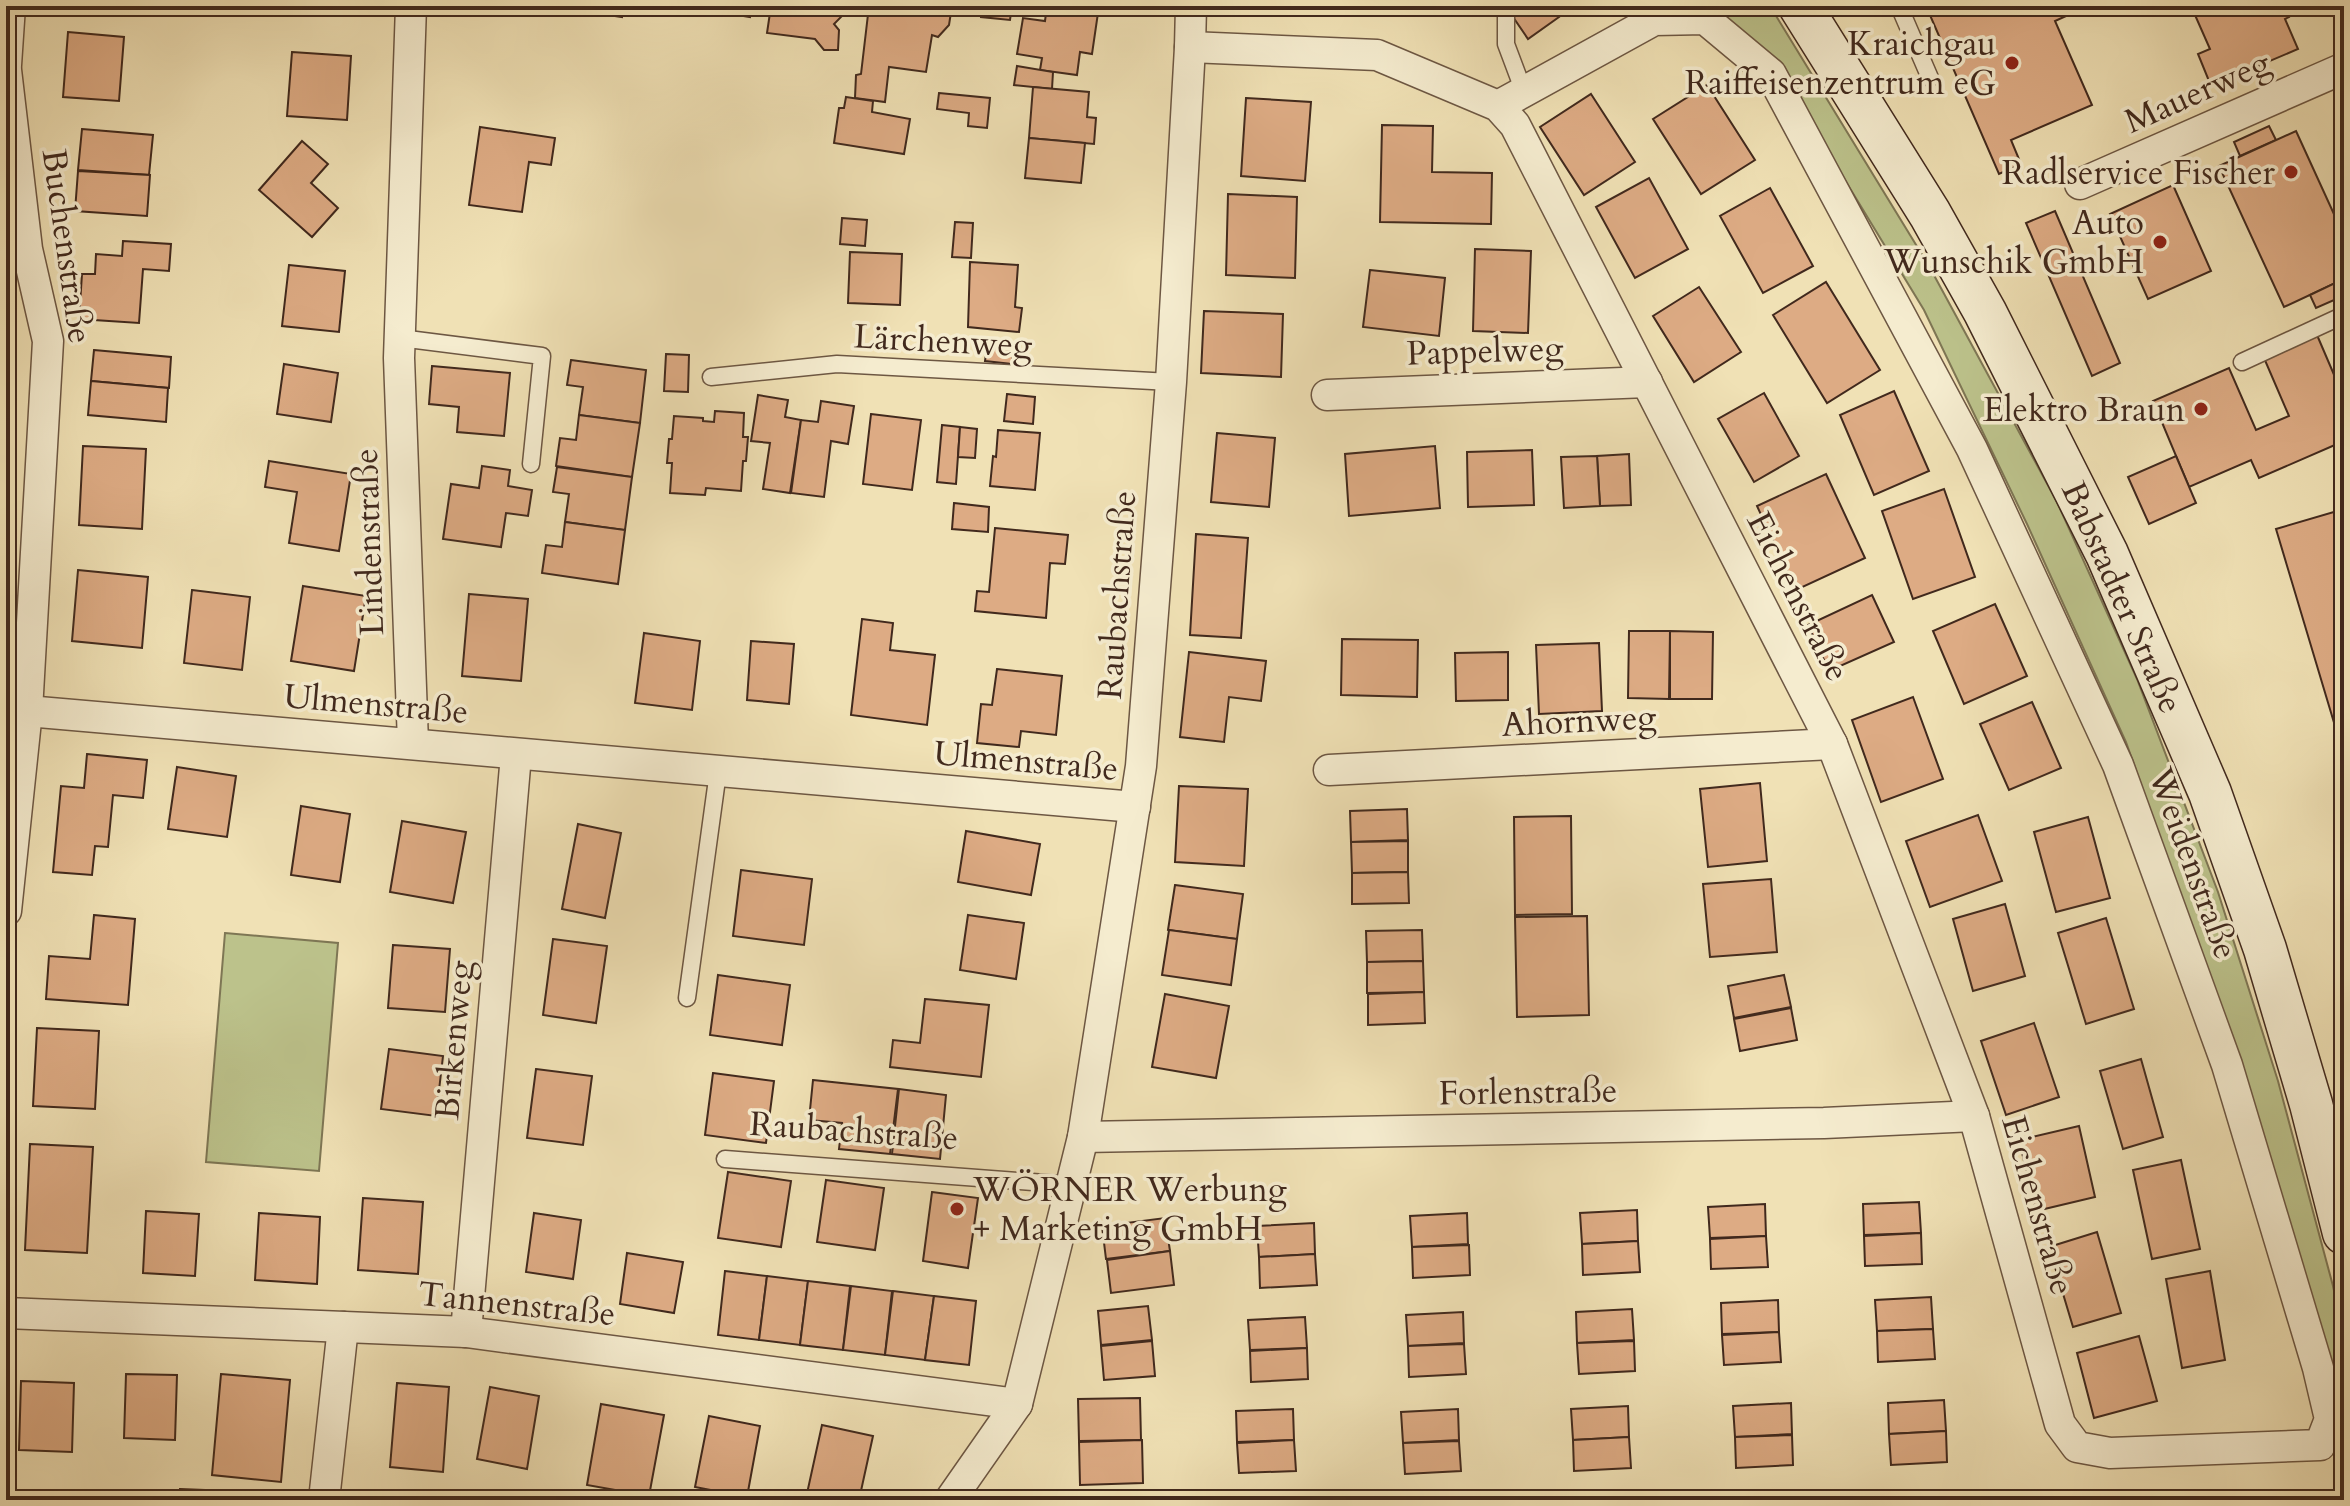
<svg xmlns="http://www.w3.org/2000/svg" width="2350" height="1506" font-family="Cardo,serif">
	<style>
		.green { fill: #bcc28b; stroke: #7e7654; stroke-width: 2 }
		.building { fill: #ddab84; stroke: #41291d; stroke-width: 2 }
		.lines { fill: none; stroke-linecap: round; stroke-linejoin: round }
		.lane-casing { stroke: #6d5743; stroke-width: 19 }
		.street-casing { stroke: #6d5743; stroke-width: 33 }
		.secondary-casing { stroke: #41291d; stroke-width: 45 }
		.lane { stroke: #f5eccf; stroke-width: 16 }
		.street { stroke: #f5eccf; stroke-width: 30 }
		.secondary { stroke: #f5eccf; stroke-width: 42 }
		.poi-dot { fill: #8f2418; stroke: #f5eccf; stroke-width: 3 }
		.labels { text-anchor: middle; stroke-width: 7; stroke-linejoin: round; paint-order: stroke }
		.poi-label { font-size: 34px; fill: #41291d; stroke: #f5eccf; text-anchor: end }
		.street-label { font-size: 34px; fill: #41291d; stroke: #f5eccf }
	</style>
	<rect width="100%" height="100%" fill="#f0e1b5"/>
	<filter id="stains"><feTurbulence type="fractalNoise" baseFrequency=".0025" numOctaves="4"/><feColorMatrix values="0 0 0 0 .2 0 0 0 0 .09 0 0 0 0 .02 0 0 0 .5 -.17"/></filter>
	<radialGradient id="worn" r=".72"><stop offset=".6" stop-color="#630" stop-opacity="0"/><stop offset="1" stop-color="#630" stop-opacity=".3"/></radialGradient>
	<!-- green -->
	<g class="green">
		<polygon points="1715,6 1770,6 1929,266 2057,502 2137,679 2218,892 2278,1081 2333,1286 2344,1338 2344,1454 2342,1452 2338,1414 2255,1107 2126,742 2027,524 1924,310 1776,67"/>
		<polygon points="225,933 338,943 319,1171 206,1162"/>
	</g>
	<!-- building -->
	<g class="building">
		<polygon points="568,6 623,6 622,17 568,9"/>
		<polygon points="708,6 752,6 750,17 707,10"/>
		<polygon points="771,6 836,6 836,10 841,17 834,24 839,30 838,50 824,50 815,39 767,33"/>
		<polygon points="869,6 905,13 906,6 952,6 949,25 938,37 932,35 926,72 889,67 885,102 855,98 856,75 861,74"/>
		<polygon points="982,6 1012,6 1010,20 981,17"/>
		<polygon points="1047,6 1099,6 1092,54 1080,52 1077,75 1040,70 1042,58 1017,54 1023,18 1045,21"/>
		<polygon points="1523,6 1552,6 1559,17 1528,39 1511,14"/>
		<polygon points="1926,6 2088,6 2055,21 2092,105 2011,140 2021,164 1999,174"/>
		<polygon points="2191,6 2284,6 2289,17 2285,19 2298,49 2211,86 2198,54 2210,49"/>
		<polygon points="68,32 124,37 119,101 63,97"/>
		<polygon points="292,52 351,56 347,120 287,116"/>
		<polygon points="1017,66 1053,72 1052,89 1014,85"/>
		<polygon points="1707,85 1755,160 1701,194 1653,119"/>
		<polygon points="1033,87 1089,92 1087,117 1096,118 1094,144 1029,138"/>
		<polygon points="939,93 990,98 987,128 968,126 969,113 937,109"/>
		<polygon points="1591,94 1635,162 1584,195 1540,127"/>
		<polygon points="846,97 873,101 872,112 910,119 904,154 834,143 839,108 844,108"/>
		<polygon points="1246,98 1311,102 1305,181 1241,176"/>
		<polygon points="1382,125 1433,126 1432,172 1492,173 1491,224 1380,222"/>
		<polygon points="2269,126 2276,140 2240,156 2234,142"/>
		<polygon points="480,127 555,138 551,165 529,162 522,212 469,205"/>
		<polygon points="82,129 153,135 149,175 78,170"/>
		<polygon points="2296,131 2344,236 2344,279 2284,307 2219,166"/>
		<polygon points="1029,138 1085,143 1081,183 1025,178"/>
		<polygon points="302,141 328,164 311,183 338,208 312,237 259,190"/>
		<polygon points="78,171 150,175 147,216 75,211"/>
		<polygon points="1649,178 1688,249 1635,278 1596,207"/>
		<polygon points="2173,185 2211,271 2148,299 2110,214"/>
		<polygon points="1770,188 1813,266 1763,293 1720,216"/>
		<polygon points="1228,194 1297,197 1295,278 1226,275"/>
		<polygon points="2055,211 2120,363 2092,376 2026,223"/>
		<polygon points="842,218 867,220 865,246 840,244"/>
		<polygon points="955,222 973,223 971,258 952,257"/>
		<polygon points="123,241 171,244 169,271 143,269 139,323 79,319 82,274 95,274 96,254 122,256"/>
		<polygon points="1475,249 1531,251 1528,333 1473,331"/>
		<polygon points="850,252 902,254 900,305 848,303"/>
		<polygon points="970,262 1018,265 1015,307 1022,308 1019,332 968,327"/>
		<polygon points="289,265 345,271 339,332 282,326"/>
		<polygon points="1370,270 1445,278 1439,336 1363,327"/>
		<polygon points="1826,282 1880,370 1827,403 1773,315"/>
		<polygon points="2335,283 2341,297 2316,308 2310,295"/>
		<polygon points="1699,287 1741,352 1694,382 1653,316"/>
		<polygon points="1204,311 1283,314 1281,377 1201,373"/>
		<polygon points="2317,335 2344,398 2344,441 2259,478 2251,460 2189,487 2153,401 2229,368 2256,430 2289,416 2264,358"/>
		<polygon points="987,347 1013,350 1012,364 985,361"/>
		<polygon points="94,350 171,357 169,388 91,381"/>
		<polygon points="666,354 689,355 688,392 664,391"/>
		<polygon points="571,360 646,370 640,423 579,415 583,387 567,385"/>
		<polygon points="284,364 338,373 331,422 277,414"/>
		<polygon points="432,366 510,373 504,436 457,432 459,407 429,404"/>
		<polygon points="91,381 168,388 166,422 88,415"/>
		<polygon points="1894,391 1929,471 1874,495 1840,415"/>
		<polygon points="1764,393 1799,456 1754,482 1718,419"/>
		<polygon points="1007,394 1035,397 1033,424 1004,421"/>
		<polygon points="758,395 788,400 785,417 801,420 790,493 763,489 770,443 751,441"/>
		<polygon points="821,401 854,406 848,444 831,441 824,497 791,493 801,420 818,422"/>
		<polygon points="715,411 744,413 743,437 748,437 746,461 743,461 741,491 706,488 705,495 670,493 672,463 667,463 669,439 672,439 674,416 703,418 703,421 714,422"/>
		<polygon points="871,414 921,420 912,490 863,484"/>
		<polygon points="579,415 640,423 632,477 556,466 560,438 576,440"/>
		<polygon points="942,425 960,427 956,484 937,482"/>
		<polygon points="960,427 977,429 975,458 958,457"/>
		<polygon points="998,430 1040,433 1035,490 990,486 993,456 996,457"/>
		<polygon points="1217,433 1275,438 1269,507 1211,502"/>
		<polygon points="83,446 146,449 142,529 79,525"/>
		<polygon points="1435,446 1440,508 1349,516 1345,454"/>
		<polygon points="1532,450 1534,505 1468,507 1467,452"/>
		<polygon points="1629,454 1631,505 1600,506 1597,456"/>
		<polygon points="1597,456 1600,506 1564,508 1561,457"/>
		<polygon points="2176,456 2196,503 2149,524 2128,477"/>
		<polygon points="269,461 351,474 339,551 289,543 297,492 265,487"/>
		<polygon points="482,466 510,470 508,486 532,490 528,516 506,513 501,547 443,539 451,484 479,488"/>
		<polygon points="557,467 632,477 625,530 565,522 569,494 553,492"/>
		<polygon points="1826,474 1865,558 1796,590 1757,506"/>
		<polygon points="1944,489 1975,577 1913,599 1882,511"/>
		<polygon points="954,503 989,507 988,532 952,529"/>
		<polygon points="2344,509 2344,756 2276,529"/>
		<polygon points="565,522 625,530 618,584 542,573 546,545 562,547"/>
		<polygon points="995,528 1068,535 1065,564 1050,563 1046,618 975,611 977,591 989,592"/>
		<polygon points="1196,534 1248,538 1241,638 1190,635"/>
		<polygon points="78,570 148,577 142,648 72,641"/>
		<polygon points="303,586 366,596 354,671 291,661"/>
		<polygon points="192,590 250,597 242,670 184,663"/>
		<polygon points="469,594 528,599 521,681 462,676"/>
		<polygon points="1872,595 1894,642 1829,671 1808,625"/>
		<polygon points="1995,604 2027,676 1964,704 1933,631"/>
		<polygon points="862,619 893,623 890,650 935,655 927,725 851,715"/>
		<polygon points="1629,631 1670,631 1669,699 1628,698"/>
		<polygon points="1670,631 1713,632 1712,699 1670,699"/>
		<polygon points="644,633 700,641 692,710 635,703"/>
		<polygon points="1342,639 1418,640 1417,697 1341,695"/>
		<polygon points="751,641 794,644 789,704 747,700"/>
		<polygon points="1599,643 1602,711 1539,714 1536,645"/>
		<polygon points="1189,652 1266,661 1261,701 1229,697 1224,742 1180,737"/>
		<polygon points="1508,652 1508,700 1456,701 1455,653"/>
		<polygon points="997,669 1062,676 1056,735 1021,731 1019,747 977,743 981,704 992,705"/>
		<polygon points="1913,697 1943,779 1881,802 1852,720"/>
		<polygon points="2032,702 2061,768 2009,790 1980,724"/>
		<polygon points="87,754 147,760 143,798 113,795 108,847 95,846 92,875 53,872 61,786 84,788"/>
		<polygon points="177,767 236,776 227,837 168,829"/>
		<polygon points="1760,783 1767,861 1708,867 1700,789"/>
		<polygon points="1179,786 1248,789 1244,866 1175,862"/>
		<polygon points="301,806 350,814 340,882 291,875"/>
		<polygon points="1407,809 1408,840 1351,842 1350,811"/>
		<polygon points="1978,815 2002,881 1930,907 1906,841"/>
		<polygon points="1571,816 1572,914 1515,915 1514,817"/>
		<polygon points="2088,817 2110,898 2056,912 2034,832"/>
		<polygon points="402,821 466,832 453,903 390,892"/>
		<polygon points="578,824 621,833 605,918 562,909"/>
		<polygon points="966,831 1040,844 1031,895 958,882"/>
		<polygon points="1408,841 1408,872 1352,873 1351,842"/>
		<polygon points="741,870 812,879 804,945 733,936"/>
		<polygon points="1408,872 1409,903 1352,904 1352,873"/>
		<polygon points="1771,879 1777,952 1710,957 1703,884"/>
		<polygon points="1175,885 1243,894 1237,939 1168,930"/>
		<polygon points="2005,904 2025,976 1973,991 1953,919"/>
		<polygon points="94,915 135,919 128,1005 46,999 49,956 90,959"/>
		<polygon points="968,915 1024,923 1016,979 960,970"/>
		<polygon points="1587,916 1589,1015 1517,1017 1515,917"/>
		<polygon points="2106,918 2134,1009 2086,1024 2058,933"/>
		<polygon points="1169,930 1237,939 1231,985 1162,975"/>
		<polygon points="1422,930 1423,961 1367,962 1366,931"/>
		<polygon points="553,939 607,946 596,1023 543,1015"/>
		<polygon points="393,945 450,949 445,1012 388,1008"/>
		<polygon points="1423,961 1424,992 1367,993 1367,962"/>
		<polygon points="718,975 790,985 782,1045 710,1035"/>
		<polygon points="1784,975 1791,1007 1734,1018 1728,986"/>
		<polygon points="1424,992 1425,1023 1368,1025 1368,994"/>
		<polygon points="1165,994 1229,1006 1216,1078 1152,1067"/>
		<polygon points="925,999 989,1005 981,1077 890,1067 893,1040 920,1043"/>
		<polygon points="1791,1008 1797,1040 1740,1051 1734,1019"/>
		<polygon points="2034,1023 2059,1097 2006,1115 1981,1041"/>
		<polygon points="37,1028 99,1031 95,1109 33,1106"/>
		<polygon points="389,1049 443,1056 436,1116 381,1109"/>
		<polygon points="2141,1059 2163,1137 2123,1149 2100,1071"/>
		<polygon points="536,1069 592,1076 583,1145 527,1138"/>
		<polygon points="713,1073 774,1081 766,1143 705,1135"/>
		<polygon points="813,1080 898,1089 890,1154 839,1149 842,1123 809,1120"/>
		<polygon points="899,1089 946,1095 940,1159 892,1154"/>
		<polygon points="2079,1126 2095,1197 2036,1211 2019,1140"/>
		<polygon points="30,1144 93,1147 87,1253 25,1250"/>
		<polygon points="2181,1160 2200,1249 2152,1259 2133,1170"/>
		<polygon points="728,1172 791,1181 781,1247 718,1238"/>
		<polygon points="826,1180 884,1188 875,1250 817,1242"/>
		<polygon points="932,1192 978,1198 968,1268 923,1261"/>
		<polygon points="363,1198 423,1202 418,1274 358,1270"/>
		<polygon points="1919,1202 1921,1233 1864,1235 1863,1204"/>
		<polygon points="1765,1204 1766,1236 1710,1238 1708,1207"/>
		<polygon points="1637,1210 1638,1241 1582,1244 1580,1213"/>
		<polygon points="146,1211 199,1214 195,1276 143,1273"/>
		<polygon points="259,1213 320,1217 317,1284 255,1280"/>
		<polygon points="534,1213 581,1220 573,1279 526,1272"/>
		<polygon points="1467,1213 1468,1244 1412,1247 1410,1216"/>
		<polygon points="1165,1218 1170,1251 1106,1259 1102,1226"/>
		<polygon points="1314,1223 1315,1254 1259,1257 1257,1226"/>
		<polygon points="2097,1232 2121,1313 2073,1327 2049,1247"/>
		<polygon points="1921,1233 1922,1264 1865,1266 1864,1236"/>
		<polygon points="1766,1236 1768,1267 1711,1269 1710,1239"/>
		<polygon points="1638,1241 1640,1272 1583,1275 1582,1244"/>
		<polygon points="1469,1245 1470,1275 1413,1278 1412,1247"/>
		<polygon points="1170,1251 1174,1285 1111,1293 1107,1260"/>
		<polygon points="627,1253 683,1262 674,1313 620,1304"/>
		<polygon points="1315,1254 1317,1285 1260,1288 1259,1257"/>
		<polygon points="725,1271 767,1276 759,1340 718,1335"/>
		<polygon points="2210,1271 2225,1360 2182,1368 2166,1279"/>
		<polygon points="767,1276 808,1281 800,1345 759,1340"/>
		<polygon points="808,1281 850,1286 843,1350 800,1345"/>
		<polygon points="851,1286 892,1291 885,1355 843,1350"/>
		<polygon points="893,1291 934,1296 925,1360 885,1355"/>
		<polygon points="934,1296 976,1301 969,1365 925,1360"/>
		<polygon points="1931,1297 1933,1329 1877,1331 1875,1300"/>
		<polygon points="1778,1300 1779,1332 1722,1334 1721,1303"/>
		<polygon points="1148,1306 1152,1340 1101,1345 1098,1311"/>
		<polygon points="1632,1309 1634,1340 1577,1343 1576,1312"/>
		<polygon points="1463,1312 1464,1343 1408,1346 1406,1315"/>
		<polygon points="1305,1317 1307,1348 1250,1350 1248,1320"/>
		<polygon points="1933,1329 1935,1359 1878,1362 1877,1331"/>
		<polygon points="1779,1332 1781,1362 1724,1365 1722,1335"/>
		<polygon points="2139,1336 2157,1401 2094,1418 2077,1353"/>
		<polygon points="1152,1341 1155,1376 1104,1380 1101,1346"/>
		<polygon points="1634,1341 1635,1371 1579,1374 1577,1343"/>
		<polygon points="1464,1344 1466,1374 1409,1377 1408,1346"/>
		<polygon points="1307,1348 1308,1379 1251,1382 1250,1351"/>
		<polygon points="126,1374 177,1375 175,1440 124,1438"/>
		<polygon points="221,1374 290,1380 281,1482 212,1475"/>
		<polygon points="21,1381 74,1383 72,1452 19,1450"/>
		<polygon points="397,1383 449,1387 443,1472 390,1467"/>
		<polygon points="490,1387 539,1396 527,1469 477,1459"/>
		<polygon points="1140,1398 1141,1440 1079,1441 1078,1399"/>
		<polygon points="1944,1400 1946,1431 1889,1434 1888,1403"/>
		<polygon points="1791,1403 1792,1434 1735,1437 1733,1406"/>
		<polygon points="601,1404 664,1415 649,1496 587,1485"/>
		<polygon points="1628,1406 1629,1437 1573,1440 1571,1409"/>
		<polygon points="1293,1409 1294,1440 1237,1442 1236,1411"/>
		<polygon points="1458,1409 1459,1440 1403,1443 1401,1412"/>
		<polygon points="709,1416 760,1426 747,1497 695,1487"/>
		<polygon points="822,1425 873,1436 859,1500 806,1498"/>
		<polygon points="1946,1431 1947,1462 1891,1465 1889,1434"/>
		<polygon points="1792,1435 1793,1465 1736,1468 1735,1437"/>
		<polygon points="1629,1437 1631,1468 1574,1471 1573,1440"/>
		<polygon points="1142,1440 1143,1483 1080,1485 1079,1442"/>
		<polygon points="1294,1440 1296,1471 1239,1473 1237,1443"/>
		<polygon points="1459,1441 1461,1471 1405,1474 1403,1443"/>
		<polygon points="180,1489 255,1492 254,1500 180,1500"/>
	</g>
	<g class="lines">
		<defs>
			<g id="lane">
				<polyline points="1506,6 1506,44 1524,92"/>
				<polyline points="1899,6 1930,78"/>
				<polyline points="400,338 542,356 531,464"/>
				<polyline points="2242,362 2344,315"/>
				<polyline points="711,377 837,364 1171,382"/>
				<polyline points="687,998 718,772"/>
				<polyline points="725,1159 1072,1185"/>
			</g>
			<g id="street">
				<polyline points="411,6 399,358 413,743"/>
				<polyline points="1190,47 1377,55 1498,106 1515,125 1832,744 1974,1116 2060,1424 2077,1447 2110,1453 2320,1445 2330,1419 2318,1368 2227,1065 2118,765 1972,449 1771,74 1705,19 1654,20 1498,106"/>
				<polyline points="6,65 10,6"/>
				<polyline points="6,70 27,249 48,341 27,711 6,911"/>
				<polyline points="2080,184 2344,68"/>
				<polyline points="1327,395 1647,382"/>
				<polyline points="27,711 1135,807"/>
				<polyline points="1329,770 1832,744"/>
				<polyline points="1083,1137 1824,1123 1974,1116"/>
				<polyline points="6,1313 466,1332 1017,1404"/>
				<polyline points="466,1332 516,755"/>
				<polyline points="324,1500 343,1327"/>
				<polyline points="950,1500 1017,1404 1083,1137 1141,766 1171,382 1190,47 1191,6"/>
			</g>
			<polyline id="secondary" points="1800,6 1930,214 1985,312 2107,554 2210,793 2265,949 2311,1104 2344,1233"/>
		</defs>
		<!-- lane casing -->
		<use href="#lane" class="lane-casing"/>
		<!-- street casing -->
		<use href="#street" class="street-casing"/>
		<!-- secondary casing -->
		<use href="#secondary" class="secondary-casing"/>
		<!-- lane -->
		<use href="#lane" class="lane"/>
		<!-- street -->
		<use href="#street" class="street"/>
		<!-- secondary -->
		<use href="#secondary" class="secondary"/>
	</g>
	<!-- markers -->
	<g class="poi-dot">
		<circle cx="2012" cy="63" r="8"/>
		<circle cx="2291" cy="172" r="8"/>
		<circle cx="2160" cy="242" r="8"/>
		<circle cx="2201" cy="409" r="8"/>
		<circle cx="957" cy="1209" r="8"/>
	</g>
	<g class="labels">
		<!-- poi labels -->
		<g class="poi-label">
			<text x="1996" y="55">Kraichgau<tspan x="1996" dy="39">Raiffeisenzentrum eG</tspan></text>
			<text x="2275" y="184">Radlservice Fischer</text>
			<text x="2144" y="234">Auto<tspan x="2144" dy="39">Wunschik GmbH</tspan></text>
			<text x="2185" y="421">Elektro Braun</text>
			<text x="973" y="1201" text-anchor="start">WÖRNER Werbung<tspan x="973" dy="39">+ Marketing GmbH</tspan></text>
		</g>
		<!-- street labels -->
		<g class="street-label">
			<text transform="translate(2197 91) rotate(-24)" y="12">Mauerweg</text>
			<text transform="translate(68 246) rotate(82)" y="12">Buchenstraße</text>
			<text transform="translate(943 340) rotate(3)" y="12">Lärchenweg</text>
			<text transform="translate(1485 350) rotate(-2)" y="12">Pappelweg</text>
			<text transform="translate(368 542) rotate(-92)" y="12">Lindenstraße</text>
			<text transform="translate(1116 595) rotate(-86)" y="12">Raubachstraße</text>
			<text transform="translate(1799 596) rotate(63)" y="12">Eichenstraße</text>
			<text transform="translate(2123 597) rotate(66)" y="12">Babstadter Straße</text>
			<text transform="translate(376 703) rotate(5)" y="12">Ulmenstraße</text>
			<text transform="translate(1579 720) rotate(-3)" y="12">Ahornweg</text>
			<text transform="translate(1026 760) rotate(5)" y="12">Ulmenstraße</text>
			<text transform="translate(2194 863) rotate(70)" y="12">Weidenstraße</text>
			<text transform="translate(453 1040) rotate(-85)" y="12">Birkenweg</text>
			<text transform="translate(1528 1091) rotate(-1)" y="12">Forlenstraße</text>
			<text transform="translate(854 1130) rotate(4)" y="12">Raubachstraße</text>
			<text transform="translate(2039 1205) rotate(74)" y="12">Eichenstraße</text>
			<text transform="translate(517 1303) rotate(6)" y="12">Tannenstraße</text>
		</g>
	</g>
	<!-- margin -->
	<rect width="2350" height="1506" fill="none" stroke="#f0e1b5" stroke-width="32"/>
	<rect x="8" y="8" width="2334" height="1490" fill="none" stroke="#41291d" stroke-width="4"/>
	<rect x="16" y="16" width="2318" height="1474" fill="none" stroke="#41291d" stroke-width="2"/>
	<rect width="100%" height="100%" filter="url(#stains)"/>
	<rect width="100%" height="100%" fill="url(#worn)"/>
</svg>
